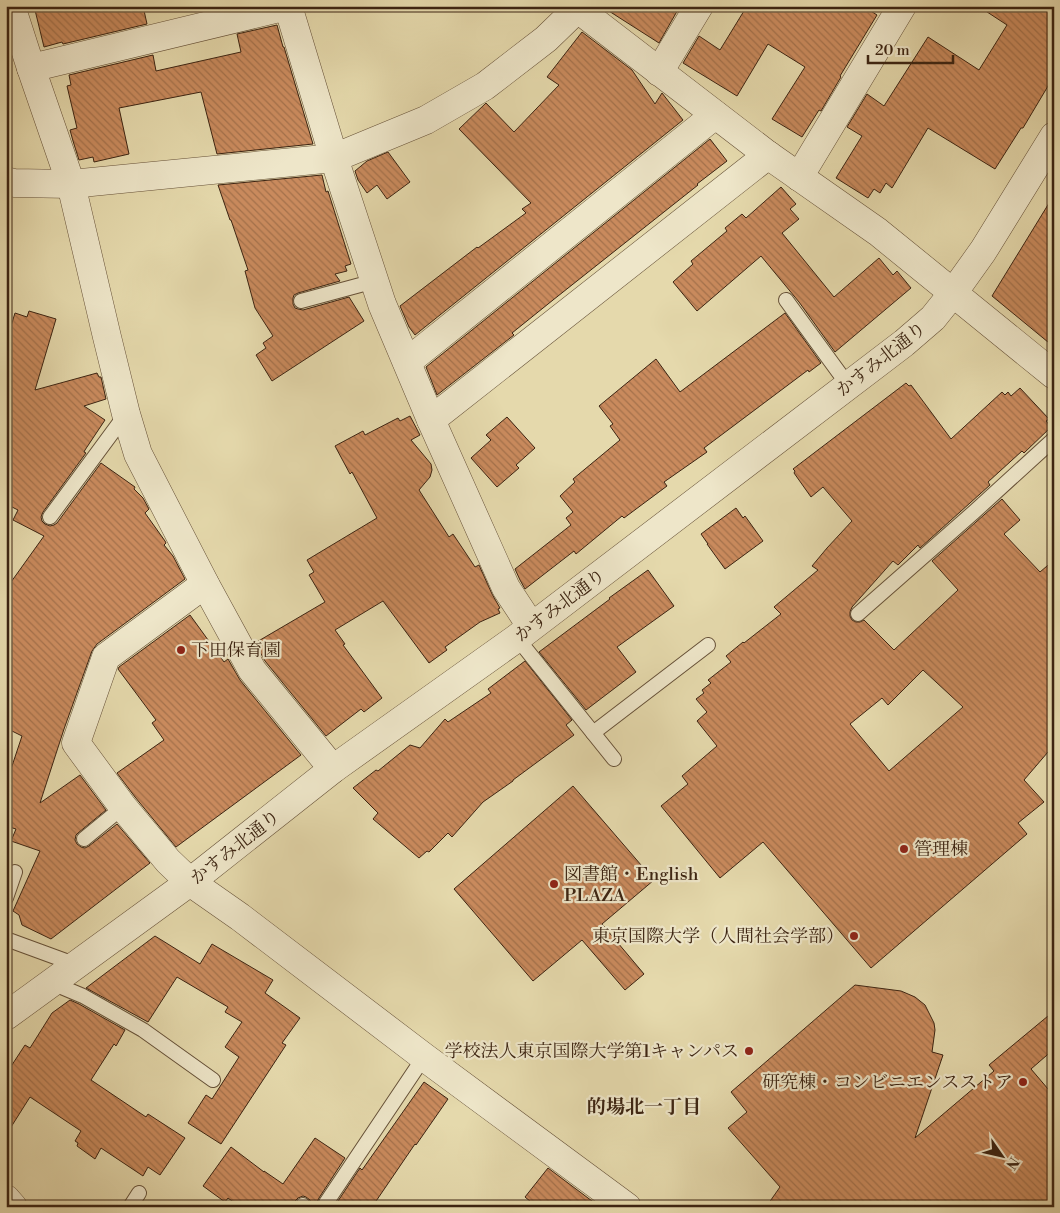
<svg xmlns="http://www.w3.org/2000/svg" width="1060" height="1213" font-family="'Libre Bodoni','Noto Serif JP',serif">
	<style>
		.building { fill: url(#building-back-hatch); stroke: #3c2412; fill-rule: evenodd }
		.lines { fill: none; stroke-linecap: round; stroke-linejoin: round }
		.service-casing { stroke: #665138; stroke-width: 16 }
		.minor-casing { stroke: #665138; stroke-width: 29 }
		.tertiary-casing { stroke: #665138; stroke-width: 29 }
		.service { stroke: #eee6c9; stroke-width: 14 }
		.minor { stroke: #eee6c9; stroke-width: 28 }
		.tertiary { stroke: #eee6c9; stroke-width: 28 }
		.poi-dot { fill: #8f2418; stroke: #eee6c9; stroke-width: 2 }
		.labels { text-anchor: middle; stroke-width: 4.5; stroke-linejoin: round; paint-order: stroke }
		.street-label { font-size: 18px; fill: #3c2412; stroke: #eee6c9 }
		.poi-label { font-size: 18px; fill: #3c2412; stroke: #eee6c9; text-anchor: start }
		.neighbourhood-label { font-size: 19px; font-weight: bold; fill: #3c2412; stroke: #eee6c9 }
	</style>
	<defs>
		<pattern id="building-back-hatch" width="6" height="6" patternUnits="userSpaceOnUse" patternTransform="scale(1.25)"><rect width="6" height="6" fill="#c98a5d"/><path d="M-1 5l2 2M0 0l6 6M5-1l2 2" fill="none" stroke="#a4714b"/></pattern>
	</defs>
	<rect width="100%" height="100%" fill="#e5d9ac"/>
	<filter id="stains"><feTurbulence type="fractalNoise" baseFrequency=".004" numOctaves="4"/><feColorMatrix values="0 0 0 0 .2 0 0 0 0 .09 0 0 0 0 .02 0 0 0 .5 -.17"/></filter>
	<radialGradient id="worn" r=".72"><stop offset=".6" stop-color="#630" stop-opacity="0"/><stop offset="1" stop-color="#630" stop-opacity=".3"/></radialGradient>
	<!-- building -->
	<g class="building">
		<polygon points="34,6 143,6 147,24 63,44 62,42 44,47"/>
		<polygon points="601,6 680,6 659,43"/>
		<polygon points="747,6 863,6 877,15 840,76 841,77 821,111 819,110 802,137 772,119 805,67 768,44 737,96 683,63 699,36 720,50"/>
		<polygon points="978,6 1054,6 1054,76 1023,128 1021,128 995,169 928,128 892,188 886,183 880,193 874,189 868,198 836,178 862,136 847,127 867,94 884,106 928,37 979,70 1007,25"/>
		<polygon points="277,25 283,47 284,47 313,144 217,154 201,92 119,108 129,154 94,162 93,157 79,160 73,141 70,130 77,128 67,86 71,85 69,75 153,55 156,71 241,52 237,34"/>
		<polygon points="582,32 632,70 655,104 662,93 683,120 415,335 409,327 400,306 477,247 478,248 526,213 522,209 531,203 459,129 486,103 514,132 559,85 547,77"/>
		<polygon points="710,139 727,161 697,184 698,185 553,300 512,333 514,335 437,395 426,367"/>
		<polygon points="388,152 410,182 387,199 377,185 367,193 358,180 355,171 367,161"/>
		<polygon points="322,175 326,192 328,191 351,264 345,266 347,271 335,274 340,281 298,293 294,295 293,298 293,304 295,308 298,309 303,310 349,297 364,321 272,381 256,355 266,348 263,343 273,336 255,308 245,271 248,270 231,220 230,220 218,185"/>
		<polygon points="781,187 796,204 790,209 799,219 782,233 834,297 879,258 893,275 897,271 911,288 835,352 799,302 761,256 697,311 673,282 693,264 691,261 727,231 725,228 742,214 746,218"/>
		<polygon points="1054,195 1054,347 992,296"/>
		<polygon points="29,311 56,319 35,390 97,373 99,377 101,377 106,399 84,406 105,420 85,450 84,452 86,453 43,512 41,517 42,521 45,524 50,526 54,525 57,523 101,463 135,487 134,489 143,498 149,509 145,513 165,541 166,543 164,545 173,556 185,579 97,644 92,651 64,729 40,803 80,775 106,810 78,833 76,835 75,840 77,844 81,847 85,848 89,846 117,824 150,863 51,939 22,925 19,915 13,911 40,851 11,841 16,829 6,826 6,784 22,736 6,728 6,589 44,536 13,520 18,510 6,504 6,342 15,313 27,317"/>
		<polygon points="785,313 821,363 809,372 808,370 704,448 707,452 664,482 667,486 624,518 622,516 576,554 574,551 525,589 520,580 515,569 571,525 566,518 573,512 560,496 575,482 573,479 620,440 610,426 613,424 599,406 656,359 680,392"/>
		<path d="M906,383l3,3 2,-1 40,54 51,-47 3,3 3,-3 3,4 9,-8 29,31 -3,2 5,6 -27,26 -2,-2 -34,31 2,3 -70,63 -2,-3 -20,20 -5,-4 -41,46 -2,5v4l2,4 4,2h4l4,-2 30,30 64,-60 -26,-29 70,-62 18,21 -16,14 36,38 14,-12v185l-30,35 20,22 -26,21 9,11 -156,134 -108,-126 -43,36 -59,-72 27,-22 -6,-8 35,-30 -20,-25 10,-9 -11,-13 8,-6 -2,-3 9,-7 -3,-3 23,-18 -5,-6 17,-14 1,1 37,-29 -7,-7 44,-37 -6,-4 15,-18 25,-27 -29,-34 -12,10 -17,-24 1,-2 -2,-2zM923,670l40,37 -74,64 -39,-47 32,-26 6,7z"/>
		<polygon points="410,416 420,435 411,440 431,464 432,470 430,477 419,490 449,537 453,534 475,567 479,565 492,594 500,608 498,609 500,613 480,622 445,647 447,650 429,663 383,601 335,630 345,644 343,645 382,698 364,712 361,709 326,736 265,661 255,643 325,602 309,575 314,572 307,560 377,518 352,472 350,474 335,446 363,431 365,435 398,418 400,421"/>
		<polygon points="507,417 535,448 516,465 519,468 497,487 471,458 491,440 486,435"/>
		<polygon points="736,508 743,518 745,516 763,541 725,569 707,544 708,544 701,534"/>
		<polygon points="648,570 674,606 617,647 636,672 586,710 539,652 610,599 609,598"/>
		<polygon points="190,615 224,662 228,659 240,680 301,755 176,847 135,797 117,773 164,740 152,723 156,720 118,669 119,667"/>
		<polygon points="525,661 572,720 566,725 574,735 513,780 513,781 483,802 452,837 448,833 429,852 427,851 419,858 373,819 378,813 353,788 376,770 378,771 410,745 420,748 445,719 448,722 491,693 488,689"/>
		<polygon points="573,786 654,880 602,924 644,974 625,990 582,940 533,981 454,889"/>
		<polygon points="155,936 200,964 212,944 273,980 265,993 300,1018 282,1043 286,1045 221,1144 188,1123 206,1095 212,1099 239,1057 225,1047 242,1022 225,1012 228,1007 177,977 148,1022 86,988"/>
		<polygon points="855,985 901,991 915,997 925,1005 934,1023 935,1030 932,1052 943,1055 915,1138 994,1071 989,1065 1054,1011 1054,1049 1031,1069 1054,1096 1054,1207 766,1207 780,1187 728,1128 747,1112 731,1092"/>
		<polygon points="70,1000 79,1004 125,1030 116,1046 114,1044 91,1080 146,1117 148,1114 185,1138 160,1175 148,1167 143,1176 101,1148 95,1159 77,1146 78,1143 75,1141 81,1131 30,1097 6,1135 6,1074 25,1045 30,1048 52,1013"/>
		<polygon points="424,1082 448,1099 416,1145 415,1144 372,1207 334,1207 360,1168 362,1170"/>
		<polygon points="315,1138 345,1158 319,1198 317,1202 318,1207 311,1207 310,1200 306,1197 303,1196 298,1198 295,1201 293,1207 240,1207 228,1198 225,1202 203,1186 231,1147 264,1172 264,1171 283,1184"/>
		<polygon points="548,1168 600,1207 537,1207 525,1197"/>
	</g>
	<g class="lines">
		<defs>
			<g id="service">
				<polyline points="786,300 848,385"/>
				<polyline points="301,301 375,281"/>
				<polyline points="50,517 126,414"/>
				<polyline points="858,614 974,512 1054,439"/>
				<polyline points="517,638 614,759"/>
				<polyline points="593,733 708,645"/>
				<polyline points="84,839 123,807"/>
				<polyline points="6,898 15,872"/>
				<polyline points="6,939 77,965"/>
				<polyline points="52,983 83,996 143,1030 213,1080"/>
				<polyline points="326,1203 424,1057"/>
				<polyline points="130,1207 139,1193"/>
				<polyline points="302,1207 303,1205"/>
			</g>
			<g id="minor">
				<polyline points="11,6 31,68 71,184 107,337 126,414 138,454 205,584 252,670 333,769"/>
				<polyline points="574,6 768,155 878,232 1054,375"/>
				<polyline points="31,68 288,6 334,158 382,304 431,420 506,588 531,626"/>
				<polyline points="659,72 699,6"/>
				<polyline points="799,177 902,6"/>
				<polyline points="6,181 14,183 71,184 334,158 426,120 485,86 546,39 577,9"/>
				<polyline points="407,362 715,115"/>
				<polyline points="431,420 768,155"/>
				<polyline points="205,584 106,657 76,743 123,807 168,861 190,882 240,917 424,1057 627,1207"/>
				<polyline points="6,1199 13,1207"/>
			</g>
			<polyline id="tertiary" points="6,1016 190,882 333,769 517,638 904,343 933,318 953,293 983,251 1054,136"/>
		</defs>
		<!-- service casing -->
		<use href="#service" class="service-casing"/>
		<!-- minor casing -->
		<use href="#minor" class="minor-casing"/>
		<!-- tertiary casing -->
		<use href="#tertiary" class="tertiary-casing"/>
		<!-- service -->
		<use href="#service" class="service"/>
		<!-- minor -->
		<use href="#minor" class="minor"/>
		<!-- tertiary -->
		<use href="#tertiary" class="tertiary"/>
	</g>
	<!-- markers -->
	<g class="poi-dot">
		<circle cx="181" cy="650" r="5"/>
		<circle cx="904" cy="849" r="5"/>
		<circle cx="554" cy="884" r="5"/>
		<circle cx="854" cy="936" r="5"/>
		<circle cx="749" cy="1051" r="5"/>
		<circle cx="1023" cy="1082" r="5"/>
	</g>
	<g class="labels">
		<!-- street labels -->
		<g class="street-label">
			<text transform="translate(881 359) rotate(-38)" y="6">かすみ北通り</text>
			<text transform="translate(560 605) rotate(-37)" y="6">かすみ北通り</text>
			<text transform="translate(235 847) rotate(-38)" y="6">かすみ北通り</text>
		</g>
		<!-- poi labels -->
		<g class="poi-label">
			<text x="191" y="656">下田保育園</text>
			<text x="914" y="855">管理棟</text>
			<text x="564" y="880">図書館・English<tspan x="564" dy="21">PLAZA</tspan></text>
			<text x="844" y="942" text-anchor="end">東京国際大学（人間社会学部）</text>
			<text x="739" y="1057" text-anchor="end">学校法人東京国際大学第1キャンパス</text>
			<text x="1013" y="1088" text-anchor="end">研究棟・コンビニエンスストア</text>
		</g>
		<!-- neighbourhood labels -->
		<g class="neighbourhood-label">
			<text x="644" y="1113">的場北一丁目</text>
		</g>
	</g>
	<!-- margin -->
	<rect width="1060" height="1213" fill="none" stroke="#e5d9ac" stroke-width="25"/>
	<rect x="8" y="8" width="1045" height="1198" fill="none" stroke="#3c2412" stroke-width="2.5"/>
	<rect x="12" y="12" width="1035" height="1188" fill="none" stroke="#3c2412"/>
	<!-- north arrow -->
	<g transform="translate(1002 1156) rotate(124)" stroke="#eee6c9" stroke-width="4" paint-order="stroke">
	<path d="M0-4L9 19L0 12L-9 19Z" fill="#3c2412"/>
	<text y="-8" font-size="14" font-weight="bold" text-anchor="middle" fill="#3c2412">N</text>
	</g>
	<!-- scale -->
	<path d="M868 55v8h85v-8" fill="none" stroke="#3c2412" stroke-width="2.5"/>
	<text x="875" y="55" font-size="15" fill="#3c2412" stroke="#eee6c9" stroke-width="4" paint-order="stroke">20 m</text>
	<rect width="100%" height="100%" filter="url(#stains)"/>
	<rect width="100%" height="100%" fill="url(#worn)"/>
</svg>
